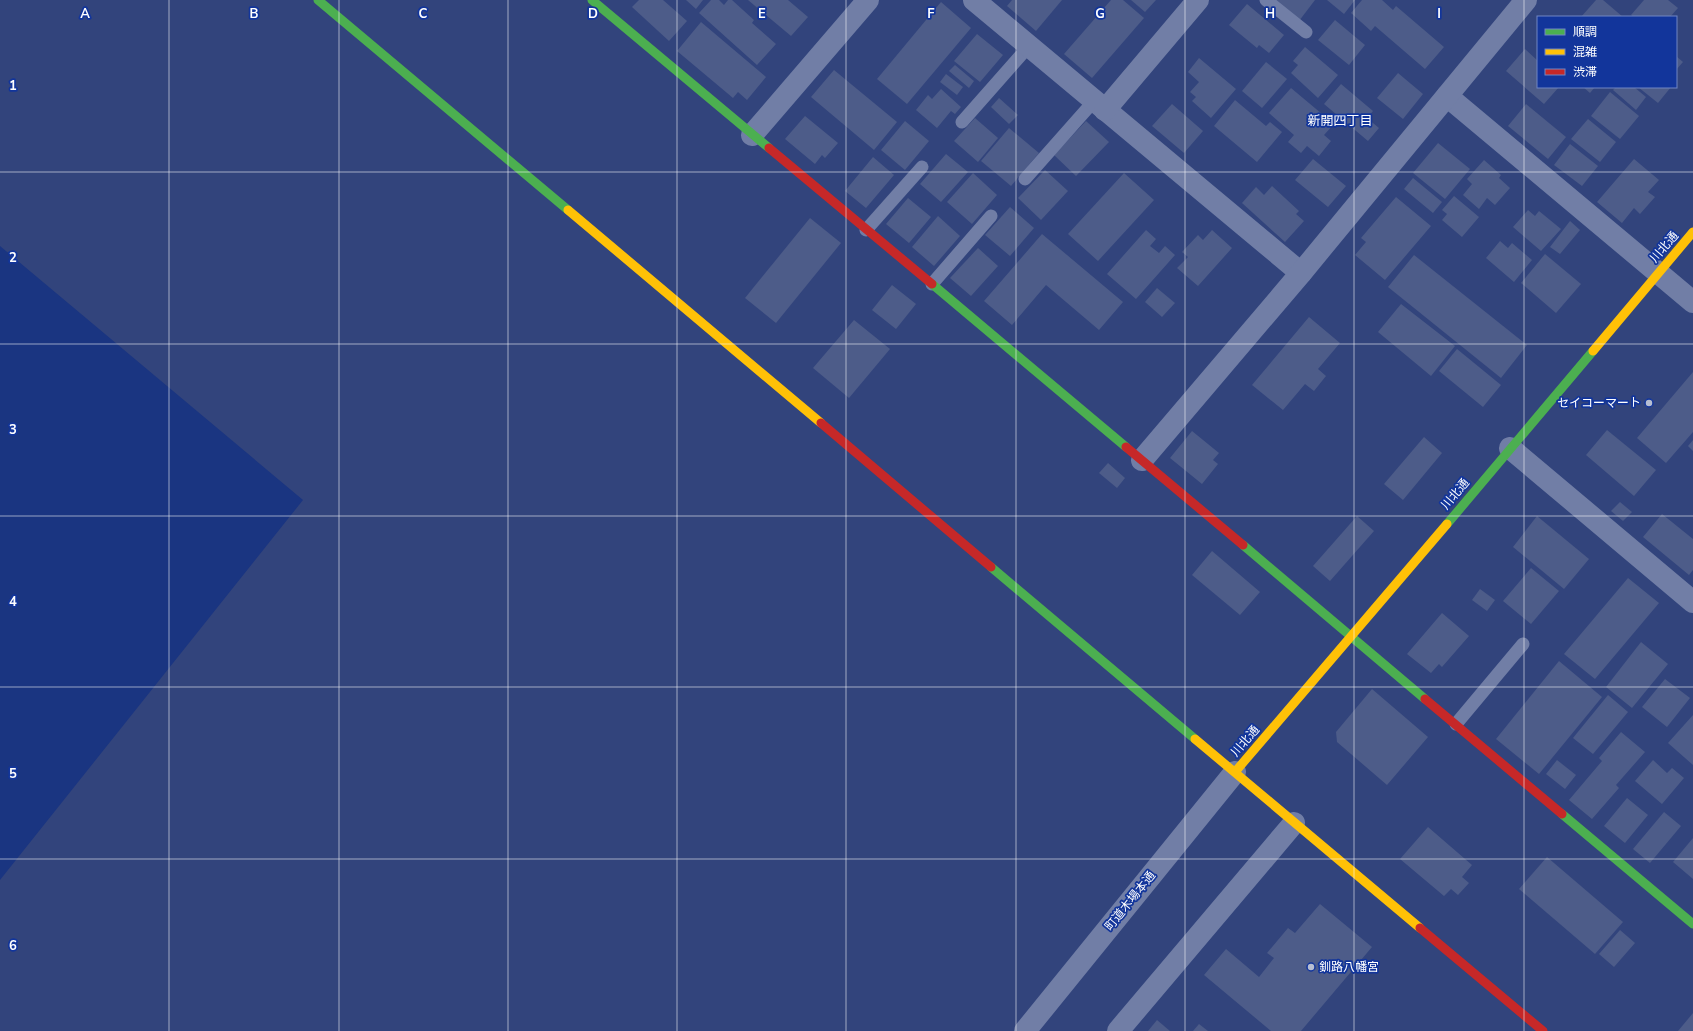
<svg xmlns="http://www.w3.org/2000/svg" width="1693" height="1031" font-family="'Nunito Sans','Noto Sans JP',sans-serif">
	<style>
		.water { fill: #1a3581 }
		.building { fill: #4d5c89 }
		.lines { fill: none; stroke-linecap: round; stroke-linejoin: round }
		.lane { stroke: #717ea6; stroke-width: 13 }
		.street { stroke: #717ea6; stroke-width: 22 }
		.fast { stroke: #4caf50; stroke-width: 9 }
		.slow { stroke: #ffc107; stroke-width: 9 }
		.jam { stroke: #c62828; stroke-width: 9 }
		.grid { fill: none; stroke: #fff; stroke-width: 1; stroke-opacity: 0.55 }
		.poi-dot { fill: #b7bed1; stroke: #12359b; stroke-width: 1.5 }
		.labels { text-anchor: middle; stroke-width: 3.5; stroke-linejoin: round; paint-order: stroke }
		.street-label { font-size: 12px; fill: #fff; stroke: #12359b }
		.poi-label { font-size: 12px; fill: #fff; stroke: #12359b; text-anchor: end }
		.neighbourhood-label { font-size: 13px; fill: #fff; stroke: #12359b }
		.grid-label { font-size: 13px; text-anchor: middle; font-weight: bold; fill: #fff; stroke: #12359b; stroke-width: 3.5; stroke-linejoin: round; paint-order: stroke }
	</style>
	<rect width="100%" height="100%" fill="#32447c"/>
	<!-- water -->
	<polygon class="water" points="0,246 303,500 0,880"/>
	<!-- building -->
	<g class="building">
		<polygon points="639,0 663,0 687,21 669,41 632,7"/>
		<polygon points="686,0 703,0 696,9"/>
		<polygon points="711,0 719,0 724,5 728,0 732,0 754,20 752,23 776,44 757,65 699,13"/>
		<polygon points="748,0 788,0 808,17 791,36"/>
		<polygon points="1012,0 1062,0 1036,31 1007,6"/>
		<polygon points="1111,0 1123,0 1144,18 1092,78 1064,54"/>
		<polygon points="1131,0 1156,0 1145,12"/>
		<polygon points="1273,0 1315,0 1299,21"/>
		<polygon points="1327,0 1355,0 1344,14"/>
		<polygon points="1362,0 1382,0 1393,10 1396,6 1444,47 1425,69 1375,26 1371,31 1351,13"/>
		<polygon points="1596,0 1603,0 1623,17 1581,17"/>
		<polygon points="1644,0 1668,0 1678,8 1670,17 1634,17 1631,15"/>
		<polygon points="941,2 971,28 907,104 877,79"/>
		<polygon points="1247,4 1284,35 1269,53 1259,45 1257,48 1229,25"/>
		<polygon points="1335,20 1365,45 1349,65 1318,40"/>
		<polygon points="701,22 766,77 747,100 738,92 733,98 677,51"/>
		<polygon points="977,34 1003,55 980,82 954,61"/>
		<polygon points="1305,47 1338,75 1318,98 1291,73 1298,65 1293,61"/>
		<polygon points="1525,49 1538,61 1538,87 1559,87 1544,104 1506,71"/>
		<polygon points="1676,56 1683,62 1676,70"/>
		<polygon points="1199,58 1236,89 1211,118 1192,101 1196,97 1190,92 1199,82 1188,72"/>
		<polygon points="1266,62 1287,79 1262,108 1242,91"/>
		<polygon points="955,65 974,81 969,88 949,71"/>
		<polygon points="834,70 897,122 874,150 811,97"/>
		<polygon points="1398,73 1423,94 1403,119 1377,98"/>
		<polygon points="946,74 963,87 957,95 940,82"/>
		<polygon points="1341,84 1373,111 1367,118 1379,128 1368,141 1324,104"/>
		<polygon points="1583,87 1595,87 1590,93"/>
		<polygon points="1616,87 1634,87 1646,97 1636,110 1613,90"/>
		<polygon points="1638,87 1671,87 1658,103"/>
		<polygon points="1291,88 1334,124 1324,135 1331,141 1319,156 1307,146 1301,153 1288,142 1294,135 1269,113"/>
		<polygon points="941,89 961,107 955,114 951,111 937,128 916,110 928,95 932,99"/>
		<polygon points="1610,92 1639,116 1620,139 1591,116"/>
		<polygon points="999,98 1018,115 1009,124 991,107"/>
		<polygon points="1235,100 1266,126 1270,122 1282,132 1257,162 1214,126"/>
		<polygon points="1172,104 1203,131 1184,153 1152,126"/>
		<polygon points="1526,104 1566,137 1548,159 1508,126"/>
		<polygon points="805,116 838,143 825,158 822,155 815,164 785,139"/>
		<polygon points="975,118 998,138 978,162 954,141"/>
		<polygon points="1588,119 1616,142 1600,162 1571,139"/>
		<polygon points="905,121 929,141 905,170 881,150"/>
		<polygon points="1086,121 1109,142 1076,176 1054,155"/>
		<polygon points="1009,128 1039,153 1011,186 981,161"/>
		<polygon points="1438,143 1470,169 1445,199 1413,173"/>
		<polygon points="1570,144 1598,166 1582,186 1554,165"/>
		<polygon points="946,154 968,172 941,202 920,184"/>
		<polygon points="873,157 894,175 866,208 845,191"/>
		<polygon points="1313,159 1346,186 1328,207 1295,180"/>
		<polygon points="1634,159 1659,180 1648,192 1655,197 1640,214 1634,208 1622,223 1597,202"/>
		<polygon points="1484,160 1501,175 1499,178 1510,188 1495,205 1487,198 1479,209 1463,195 1472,184 1467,179"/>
		<polygon points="1045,170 1068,191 1041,220 1018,198"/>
		<polygon points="973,173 997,195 972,224 947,202"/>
		<polygon points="1124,173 1154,200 1098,261 1068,234"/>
		<polygon points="1413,178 1442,202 1433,213 1404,189"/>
		<polygon points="1272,186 1299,211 1296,214 1304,221 1285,242 1242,203 1256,187 1264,195"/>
		<polygon points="1454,196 1479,217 1462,237 1442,220 1447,214 1442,210"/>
		<polygon points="1396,197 1431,226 1385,280 1355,255 1366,242 1361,238"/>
		<polygon points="908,198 931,217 909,243 886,224"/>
		<polygon points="1010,207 1034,228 1010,256 985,235"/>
		<polygon points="1528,210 1535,216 1539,211 1561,229 1541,251 1513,227"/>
		<polygon points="938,216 960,236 934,266 912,247"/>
		<polygon points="810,218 841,243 776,323 745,298"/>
		<polygon points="1570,221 1580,230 1560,254 1550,247"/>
		<polygon points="1146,230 1156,239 1150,246 1159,253 1165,246 1175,255 1136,299 1107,274"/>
		<polygon points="1212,230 1232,248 1198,286 1177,268 1188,257 1182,252 1198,235 1203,240"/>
		<polygon points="1042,234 1123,302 1099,330 1046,285 1012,325 984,301"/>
		<polygon points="1500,241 1508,248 1512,243 1532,260 1514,282 1486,258"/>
		<polygon points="978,248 998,266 971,296 950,278"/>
		<polygon points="1545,254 1581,284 1556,313 1521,283"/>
		<polygon points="1414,255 1527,345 1501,378 1388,287"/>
		<polygon points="892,285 916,304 896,329 872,310"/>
		<polygon points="1157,288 1175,303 1162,317 1145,302"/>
		<polygon points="1401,304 1455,346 1431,376 1378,332"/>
		<polygon points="1309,317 1340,343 1318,369 1326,376 1314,391 1305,384 1283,410 1252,385"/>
		<polygon points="854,320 890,349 849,398 813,368"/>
		<polygon points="1457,349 1501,385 1483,407 1439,371"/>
		<polygon points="1693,372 1693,432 1666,463 1637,438"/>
		<polygon points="1607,430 1656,470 1634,496 1586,455"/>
		<polygon points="1192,431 1219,453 1213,460 1218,464 1202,484 1170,458"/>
		<polygon points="1424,437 1442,453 1403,500 1384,484"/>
		<polygon points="1693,440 1693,451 1688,446"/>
		<polygon points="1108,463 1125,478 1117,488 1099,473"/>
		<polygon points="1620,502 1632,512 1623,521 1611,511"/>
		<polygon points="1662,514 1693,539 1693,570 1689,575 1643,537"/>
		<polygon points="1357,516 1374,531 1330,581 1313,566"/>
		<polygon points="1537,516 1589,559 1564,589 1513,547"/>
		<polygon points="1212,551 1260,592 1240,615 1192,575"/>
		<polygon points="1531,568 1559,591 1531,624 1503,601"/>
		<polygon points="1628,578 1659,603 1595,679 1564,654"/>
		<polygon points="1480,589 1495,600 1487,611 1472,600"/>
		<polygon points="1442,613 1469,636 1442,667 1439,664 1431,673 1407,654"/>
		<polygon points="1641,642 1668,664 1632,708 1606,687"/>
		<polygon points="1559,661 1602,697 1539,774 1496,739"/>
		<polygon points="1665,679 1690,698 1667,727 1642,707"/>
		<polygon points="1372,689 1428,737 1387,785 1337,742 1336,732"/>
		<polygon points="1608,695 1628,712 1593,754 1573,738"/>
		<polygon points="1693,715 1693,765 1668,743"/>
		<polygon points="1621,732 1645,752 1616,785 1619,788 1592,819 1569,800 1602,761 1599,758"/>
		<polygon points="1557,760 1576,775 1565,789 1546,774"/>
		<polygon points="1653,760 1667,773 1672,768 1684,778 1662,804 1635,781"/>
		<polygon points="1627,798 1648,815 1625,843 1604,826"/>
		<polygon points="1664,812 1681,826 1650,863 1633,849"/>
		<polygon points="1428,827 1472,865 1462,877 1469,883 1458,895 1451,889 1444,896 1400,859"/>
		<polygon points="1693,838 1693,879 1673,862"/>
		<polygon points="1547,857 1623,922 1595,954 1519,889"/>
		<polygon points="1320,904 1372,947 1301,1031 1271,1031 1204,975 1226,949 1259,977 1274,958 1267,953 1288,928 1295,933"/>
		<polygon points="1620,930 1635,943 1614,967 1599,954"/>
		<polygon points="1693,1013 1693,1031 1678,1031"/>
		<polygon points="1157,1020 1170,1031 1148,1031"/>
		<polygon points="1199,1024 1208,1031 1193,1031"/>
	</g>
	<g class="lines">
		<!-- lane -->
		<g class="lane">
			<polyline points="1266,0 1306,32"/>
			<polyline points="962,122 1029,46"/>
			<polyline points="1025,179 1094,101"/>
			<polyline points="866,230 922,167"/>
			<polyline points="932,284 991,216"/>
			<polyline points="1456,724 1523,644"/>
		</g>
		<!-- street -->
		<g class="street">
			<polyline points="974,0 1301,273"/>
			<polyline points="1447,96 1693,302"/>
			<polyline points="1105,110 1198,0"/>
			<polyline points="752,135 868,0"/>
			<polyline points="1510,448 1693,602"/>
			<polyline points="1142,460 1301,273 1526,0"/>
			<polyline points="1025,1031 1235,772"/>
			<polyline points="1118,1031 1294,823"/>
		</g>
		<!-- fast -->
		<g class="fast">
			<polyline points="318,0 568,210"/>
			<polyline points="592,0 769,148"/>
			<polyline points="932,284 1126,447"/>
			<polyline points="1447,524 1593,351"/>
			<polyline points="1243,545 1425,699"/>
			<polyline points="991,567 1195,739"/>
			<polyline points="1562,814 1693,924"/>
		</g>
		<!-- slow -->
		<g class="slow">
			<polyline points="568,210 821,423"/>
			<polyline points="1593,351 1693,232"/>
			<polyline points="1195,739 1420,928"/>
			<polyline points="1235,772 1447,524"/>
		</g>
		<!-- jam -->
		<g class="jam">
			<polyline points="769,148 932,284"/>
			<polyline points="821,423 991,567"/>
			<polyline points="1126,447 1243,545"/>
			<polyline points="1425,699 1562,814"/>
			<polyline points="1420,928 1543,1031"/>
		</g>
	</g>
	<!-- grid -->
	<path class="grid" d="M169,0v1031M339,0v1031M508,0v1031M677,0v1031M846,0v1031M1016,0v1031M1185,0v1031M1354,0v1031M1524,0v1031M0,172h1693M0,344h1693M0,516h1693M0,687h1693M0,859h1693"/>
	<!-- markers -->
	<g class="poi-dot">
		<circle cx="1649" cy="403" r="4"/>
		<circle cx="1311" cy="967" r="4"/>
	</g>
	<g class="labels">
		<!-- street labels -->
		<g class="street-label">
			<text transform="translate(1664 247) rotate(-49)" y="4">川北通</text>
			<text transform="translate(1455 494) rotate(-50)" y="4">川北通</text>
			<text transform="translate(1245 741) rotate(-49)" y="4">川北通</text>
			<text transform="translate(1130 901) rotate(-51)" y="4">町道木場本通</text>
		</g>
		<!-- poi labels -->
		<g class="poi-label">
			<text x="1641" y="407">セイコーマート</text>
			<text x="1319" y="971" text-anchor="start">釧路八幡宮</text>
		</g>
		<!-- neighbourhood labels -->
		<g class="neighbourhood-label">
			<text x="1340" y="125">新開四丁目</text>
		</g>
	</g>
	<g class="grid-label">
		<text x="85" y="18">A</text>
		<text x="254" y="18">B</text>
		<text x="423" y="18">C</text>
		<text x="593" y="18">D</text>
		<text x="762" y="18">E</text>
		<text x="931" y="18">F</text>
		<text x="1100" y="18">G</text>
		<text x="1270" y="18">H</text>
		<text x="1439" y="18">I</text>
		<text x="13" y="90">1</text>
		<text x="13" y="262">2</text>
		<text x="13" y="434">3</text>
		<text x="13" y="606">4</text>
		<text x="13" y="778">5</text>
		<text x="13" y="950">6</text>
	</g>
	<!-- legend -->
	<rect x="1537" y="16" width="140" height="72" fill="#12359b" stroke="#7186c3"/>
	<rect x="1545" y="29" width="20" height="6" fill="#4caf50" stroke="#7186c3"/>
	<text x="1573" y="36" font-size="12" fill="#ffffff">順調</text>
	<rect x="1545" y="49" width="20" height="6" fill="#ffc107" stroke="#7186c3"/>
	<text x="1573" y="56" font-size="12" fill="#ffffff">混雑</text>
	<rect x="1545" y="69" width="20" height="6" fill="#c62828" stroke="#7186c3"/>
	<text x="1573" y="76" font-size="12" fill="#ffffff">渋滞</text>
</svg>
